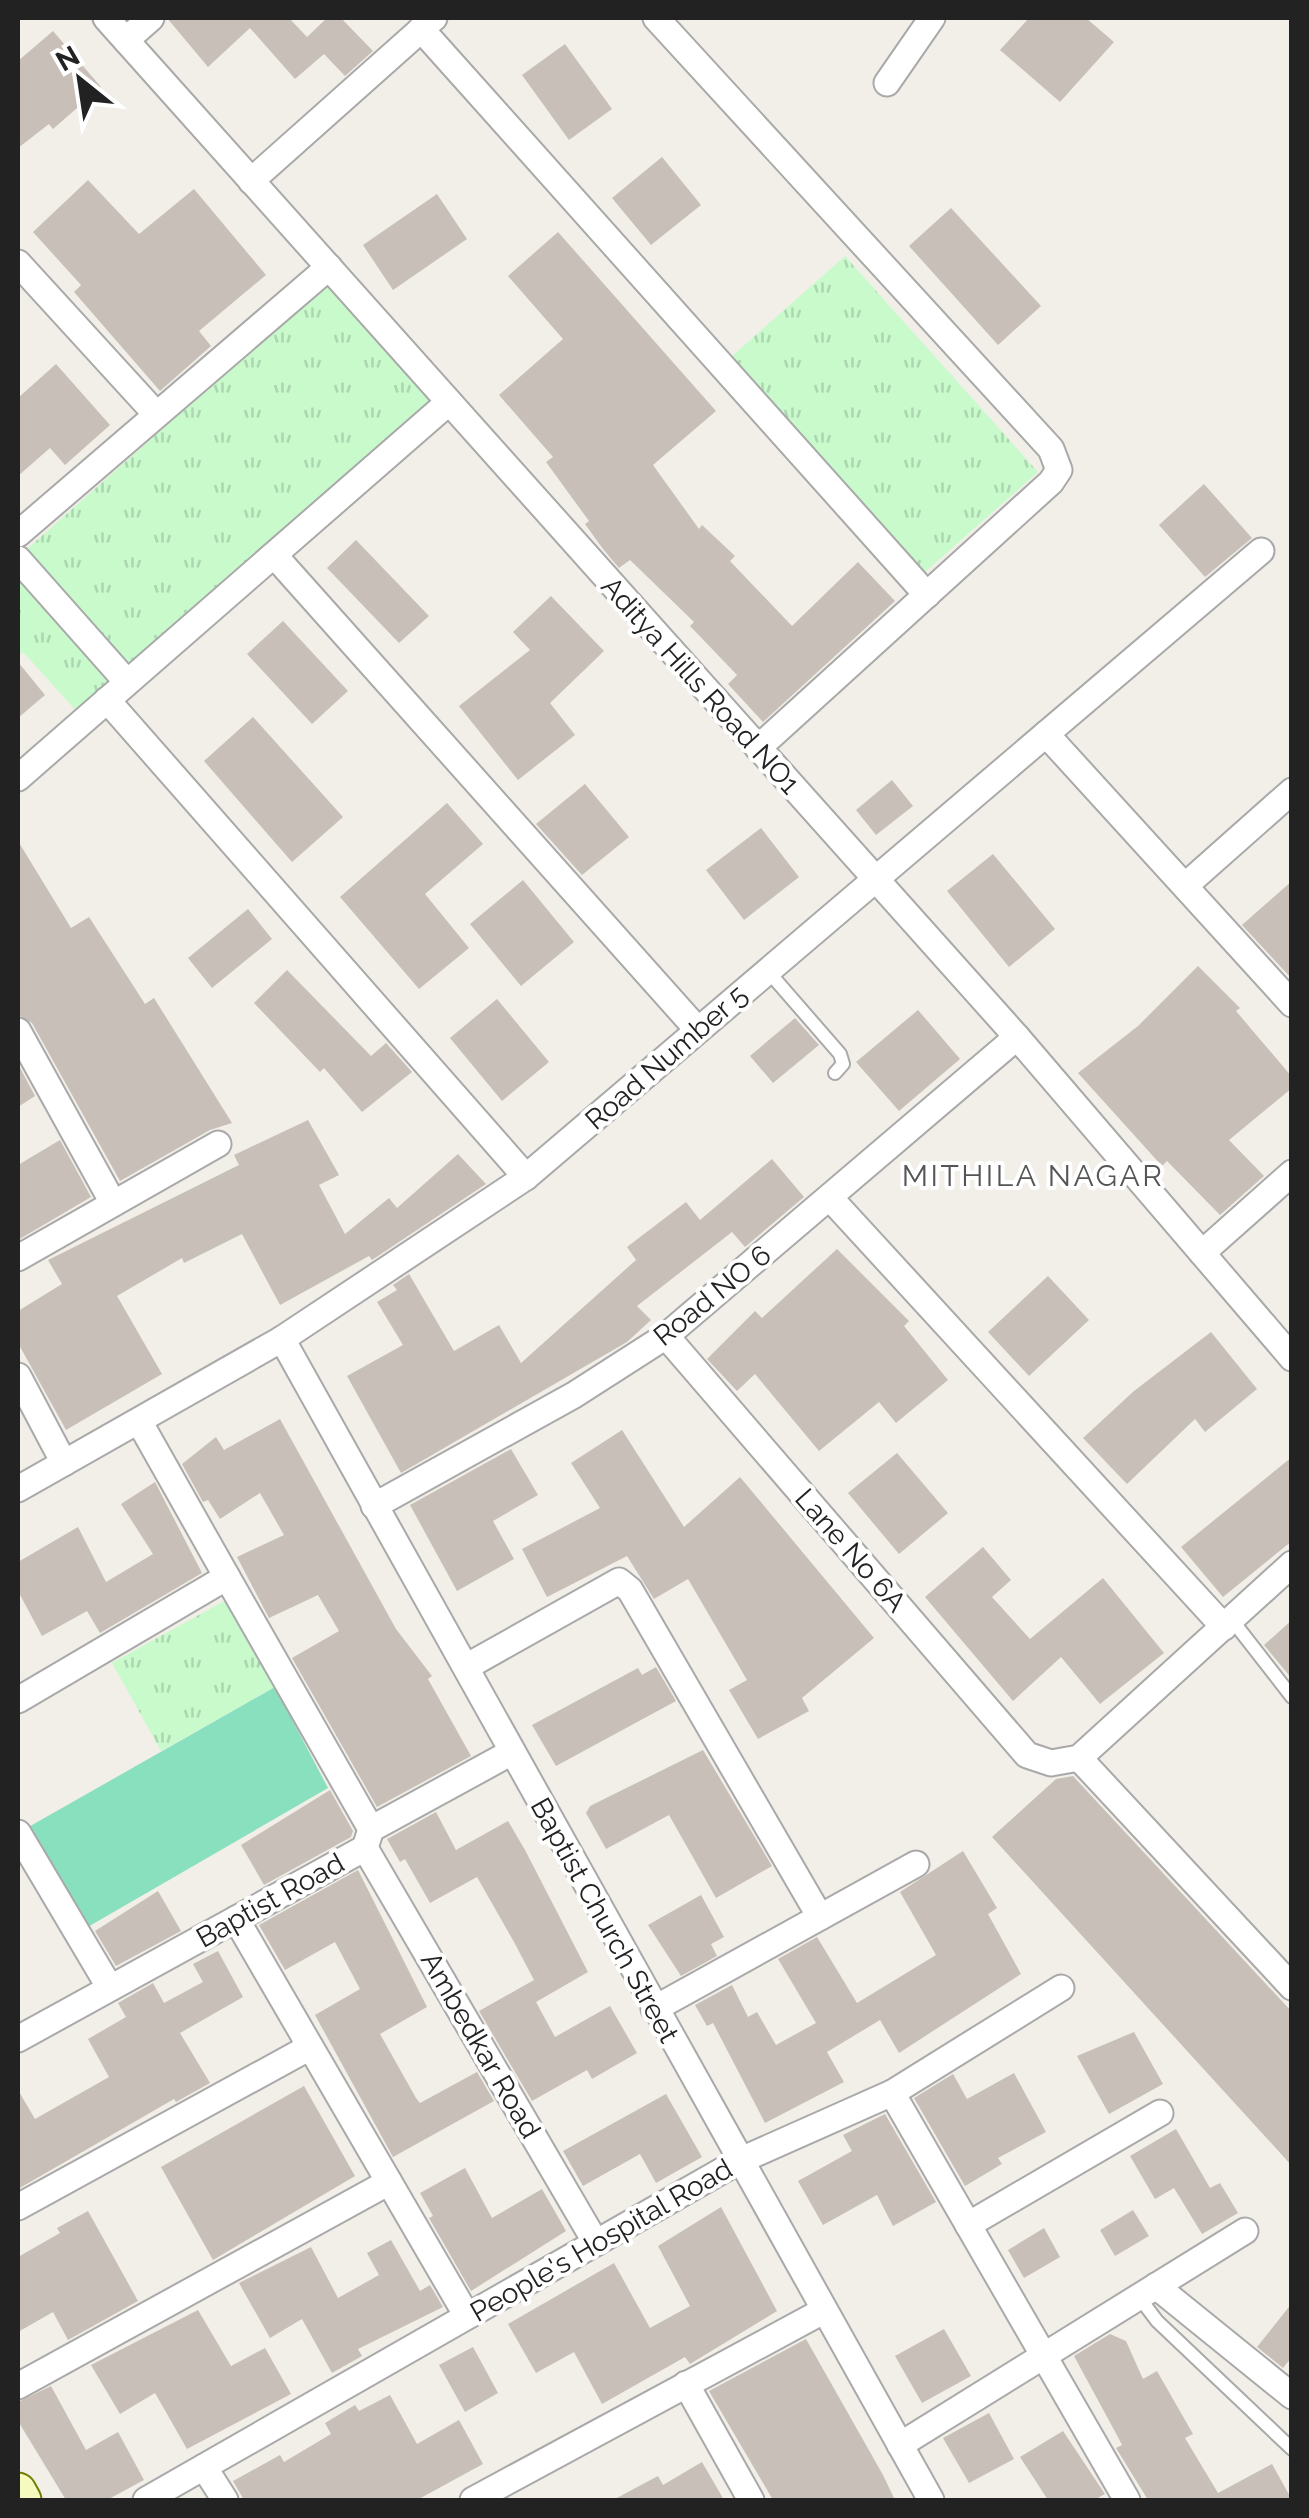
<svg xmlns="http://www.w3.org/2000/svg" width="1309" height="2518" font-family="Raleway,sans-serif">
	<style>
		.park { fill: url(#park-tufts) }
		.pitch { fill: #88e0be }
		.building { fill: #c7bfb8 }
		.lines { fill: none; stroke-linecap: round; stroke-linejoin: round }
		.lane-casing { stroke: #a9a9a9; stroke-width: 16 }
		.street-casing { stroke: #a9a9a9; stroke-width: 29 }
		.secondary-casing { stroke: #707d05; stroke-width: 39 }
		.lane { stroke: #fff; stroke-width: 12 }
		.street { stroke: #fff; stroke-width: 25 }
		.secondary { stroke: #f7fabf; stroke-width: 35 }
		.labels { text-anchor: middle; stroke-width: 8; stroke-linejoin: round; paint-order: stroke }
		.street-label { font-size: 28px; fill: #222; stroke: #fff }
		.neighbourhood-label { font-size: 30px; letter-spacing: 2.5px; fill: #555; stroke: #fff }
	</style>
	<defs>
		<pattern id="park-tufts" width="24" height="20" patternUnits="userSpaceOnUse" patternTransform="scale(2.5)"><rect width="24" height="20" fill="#c8facc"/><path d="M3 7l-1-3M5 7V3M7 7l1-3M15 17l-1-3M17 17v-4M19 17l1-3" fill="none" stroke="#acd6af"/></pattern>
	</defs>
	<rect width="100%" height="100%" fill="#f2efe9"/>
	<!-- park -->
	<g class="park">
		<polygon points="845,256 1038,472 924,573 731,357"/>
		<polygon points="326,284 433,404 80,715 23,652 18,656 18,557"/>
		<polygon points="226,1600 275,1687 161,1751 112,1663"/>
	</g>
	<!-- pitch -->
	<polygon class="pitch" points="275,1687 328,1788 86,1928 25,1829"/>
	<!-- building -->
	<g class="building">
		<polygon points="167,18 289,18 307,37 327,18 341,18 373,51 345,76 324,54 295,79 250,28 208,67"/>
		<polygon points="1029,18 1086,18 1114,42 1060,102 1000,50"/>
		<polygon points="53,31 101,87 53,129 49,124 18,148 18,61"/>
		<polygon points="565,44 612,109 569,140 522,75"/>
		<polygon points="662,157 701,205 651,245 612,198"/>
		<polygon points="88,180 139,234 194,189 266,275 199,331 211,346 160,391 74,292 81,285 33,232"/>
		<polygon points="437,194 467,239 393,290 363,245"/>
		<polygon points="951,208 1041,306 998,345 909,246"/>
		<polygon points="558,232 716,411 653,465 699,529 702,525 735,556 730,561 792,626 858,562 895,601 763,722 728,684 737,675 690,626 694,622 630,560 619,568 603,549 585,524 589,521 546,462 553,457 499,395 563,339 508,276"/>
		<polygon points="56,364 110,425 65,465 50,448 18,476 18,398"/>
		<polygon points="1204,484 1252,538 1205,577 1159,525"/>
		<polygon points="356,540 429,616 399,643 327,568"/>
		<polygon points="551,596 604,651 550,703 575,735 518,780 459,706 530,650 513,632"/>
		<polygon points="283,621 348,691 312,724 247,654"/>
		<polygon points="18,662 45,695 18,718"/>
		<polygon points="253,717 343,817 292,862 204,761"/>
		<polygon points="892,780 913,806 876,835 856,810"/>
		<polygon points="585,784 629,837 582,875 536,824"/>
		<polygon points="447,803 483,844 425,894 469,948 419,989 340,897"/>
		<polygon points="761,828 799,877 744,920 706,870"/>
		<polygon points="18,841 71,928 89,917 145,1004 154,998 232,1123 210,1130 120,1181 32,1023 18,1015"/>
		<polygon points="993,854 1055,929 1009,967 947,891"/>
		<polygon points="523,880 574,942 521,986 470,924"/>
		<polygon points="1292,881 1292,979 1242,925"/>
		<polygon points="248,909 272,939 212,988 188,958"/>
		<polygon points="1198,966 1240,1008 1236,1011 1292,1077 1292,1088 1229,1140 1264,1176 1220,1215 1167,1161 1162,1166 1078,1073 1138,1026"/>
		<polygon points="287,970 371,1056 386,1043 412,1072 362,1112 324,1068 320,1072 254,1003"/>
		<polygon points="497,999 549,1062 502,1101 450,1038"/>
		<polygon points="918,1010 960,1059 899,1111 856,1062"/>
		<polygon points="795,1018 819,1045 773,1083 750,1056"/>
		<polygon points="18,1064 35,1096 18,1107"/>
		<polygon points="308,1120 339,1175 319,1185 345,1234 389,1198 397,1208 458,1154 486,1184 372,1260 369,1256 280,1305 242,1234 184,1263 182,1258 117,1296 162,1374 66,1430 18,1343 18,1311 62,1284 48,1260 239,1165 234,1155"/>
		<polygon points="60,1140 91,1197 18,1240 18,1165"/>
		<polygon points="772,1159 804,1197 745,1247 732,1232 637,1306 651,1320 627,1342 401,1473 347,1376 403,1345 377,1302 397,1290 393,1285 409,1274 454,1351 499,1325 521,1363 636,1260 627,1247 686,1202 700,1220"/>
		<polygon points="837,1249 909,1321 904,1326 948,1380 896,1423 879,1402 819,1451 755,1374 737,1391 707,1359 755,1311 762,1318"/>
		<polygon points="1048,1276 1089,1320 1029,1376 988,1332"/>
		<polygon points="1211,1332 1257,1389 1205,1432 1195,1419 1127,1484 1083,1438 1134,1391"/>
		<polygon points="280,1419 396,1629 432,1676 428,1679 471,1756 377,1807 292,1658 339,1631 318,1595 269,1618 237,1557 284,1535 260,1493 220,1519 208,1500 203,1502 182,1464 216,1437 224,1450"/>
		<polygon points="622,1430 684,1527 740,1477 874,1638 802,1698 809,1711 758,1739 729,1690 747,1680 688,1579 654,1599 627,1556 547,1597 522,1549 600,1508 571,1463"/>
		<polygon points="511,1449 538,1495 493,1521 514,1559 457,1591 410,1505"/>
		<polygon points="897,1453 948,1513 899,1554 848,1493"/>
		<polygon points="1292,1457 1292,1541 1223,1597 1181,1547"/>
		<polygon points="155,1482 202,1573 100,1633 87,1611 42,1636 18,1591 18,1562 78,1527 106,1582 153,1554 121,1504"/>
		<polygon points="983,1547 1011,1580 992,1597 1030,1639 1103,1578 1164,1653 1100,1704 1061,1657 1013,1701 925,1597"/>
		<polygon points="1292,1620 1292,1679 1264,1645"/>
		<polygon points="656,1667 676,1701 556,1766 532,1725 638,1668 642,1675"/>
		<polygon points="703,1750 772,1866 716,1898 669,1815 606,1849 586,1813 590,1806"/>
		<polygon points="1073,1776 1292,2012 1292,2166 992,1837 1056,1779"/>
		<polygon points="330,1790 353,1831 351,1837 264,1885 241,1845"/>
		<polygon points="436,1812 456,1850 508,1821 525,1850 588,1972 536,2002 555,2037 610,2006 637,2053 592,2079 587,2070 532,2101 479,2011 534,1980 514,1942 477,1877 430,1903 405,1859 400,1862 387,1839"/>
		<polygon points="963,1851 997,1908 988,1914 1021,1974 899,2053 880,2020 827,2052 844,2082 765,2123 713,2023 707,2026 695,2005 732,1985 748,2017 757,2012 776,2045 816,2023 778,1959 817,1937 857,2003 936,1955 900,1892"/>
		<polygon points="358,1870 427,2007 380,2034 416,2098 420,2103 477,2072 494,2101 393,2157 315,2015 360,1989 335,1942 285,1970 259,1925"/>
		<polygon points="158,1891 181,1931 116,1966 95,1931"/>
		<polygon points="701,1895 724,1937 711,1944 717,1956 681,1976 648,1925"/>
		<polygon points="218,1951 243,1997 180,2033 210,2083 176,2102 174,2099 18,2189 18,2090 35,2119 109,2077 88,2039 126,2017 118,2003 153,1983 164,2003 203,1982 193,1964"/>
		<polygon points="1134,2032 1163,2084 1109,2114 1077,2056"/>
		<polygon points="1014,2073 1046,2132 998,2158 1002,2164 965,2186 914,2098 953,2074 967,2099"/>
		<polygon points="304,2086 355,2176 213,2260 161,2167"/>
		<polygon points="666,2094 702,2157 656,2183 640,2154 583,2186 563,2151"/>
		<polygon points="885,2114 936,2202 893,2226 877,2195 823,2225 798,2181 852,2151 843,2135"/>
		<polygon points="1176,2129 1210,2188 1220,2183 1238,2213 1202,2234 1174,2188 1155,2199 1130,2156"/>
		<polygon points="465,2168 492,2218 542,2189 566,2231 471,2291 429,2218 433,2216 420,2193"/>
		<polygon points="721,2207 777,2311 690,2364 685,2357 602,2404 574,2352 536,2373 508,2324 614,2263 650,2328 690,2306 658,2246"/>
		<polygon points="1133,2210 1149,2236 1115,2256 1100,2230"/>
		<polygon points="88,2211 138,2301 68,2340 53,2312 18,2332 18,2257 60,2233 57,2228"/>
		<polygon points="1044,2228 1060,2257 1024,2278 1008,2250"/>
		<polygon points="391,2240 420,2291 430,2285 443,2307 358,2349 362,2356 332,2373 302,2319 270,2338 239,2283 311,2247 338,2298 379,2275 367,2253"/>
		<polygon points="1292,2303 1292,2357 1283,2368 1257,2347"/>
		<polygon points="198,2310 231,2366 265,2348 291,2394 187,2449 155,2393 120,2414 91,2365"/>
		<polygon points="944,2329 971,2376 922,2403 895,2356"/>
		<polygon points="1110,2334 1126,2341 1143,2379 1157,2371 1193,2434 1185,2438 1218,2493 1272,2464 1292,2500 1148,2500 1116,2448 1122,2445 1119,2439 1074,2356"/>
		<polygon points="806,2339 883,2475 895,2500 773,2500 709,2391"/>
		<polygon points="473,2347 498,2393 465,2412 439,2365"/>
		<polygon points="51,2386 86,2450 118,2432 144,2480 107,2500 66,2500 18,2421 18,2402"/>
		<polygon points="390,2395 417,2444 459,2420 483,2464 417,2500 244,2500 233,2481 280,2455 284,2462 331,2434 325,2423 355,2405 359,2411"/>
		<polygon points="989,2413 1014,2459 969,2483 943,2438"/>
		<polygon points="1063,2431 1105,2494 1094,2500 1048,2500 1020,2457"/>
		<polygon points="702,2462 724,2500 613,2500 658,2476 663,2485"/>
	</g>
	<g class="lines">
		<defs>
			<g id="lane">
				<polyline points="767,970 840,1054 843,1064 835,1073"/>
				<polyline points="1232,1620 1292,1697"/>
				<polyline points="1139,2297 1157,2321 1292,2449"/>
			</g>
			<g id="street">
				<polyline points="106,18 1017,1037 1292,1358"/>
				<polyline points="656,18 1051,449 1059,470 1051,482 758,748"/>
				<polyline points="421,29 927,595"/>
				<polyline points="126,40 151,18"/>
				<polyline points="887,83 932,18"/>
				<polyline points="251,181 434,18"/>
				<polyline points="18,263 156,414"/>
				<polyline points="18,534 329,267"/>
				<polyline points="274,555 697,1029"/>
				<polyline points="18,559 127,682"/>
				<polyline points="107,700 526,1177"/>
				<polyline points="1046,734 1292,1004"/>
				<polyline points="18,778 449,402"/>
				<polyline points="1186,885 1292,791"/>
				<polyline points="18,1031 113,1203"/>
				<polyline points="831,1199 1224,1627"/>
				<polyline points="1202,1253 1292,1173"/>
				<polyline points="18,1258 218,1144"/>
				<polyline points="666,1336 1027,1755 1051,1763 1079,1758 1292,1564"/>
				<polyline points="282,1339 931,2500"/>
				<polyline points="18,1376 64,1463"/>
				<polyline points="140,1423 227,1577"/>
				<polyline points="18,1489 282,1339 526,1177 1261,551"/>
				<polyline points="374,1506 574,1395 666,1336 1017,1037"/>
				<polyline points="466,1667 619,1581 630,1590 820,1917"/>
				<polyline points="18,1700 227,1577 371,1829"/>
				<polyline points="1079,1758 1292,1987"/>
				<polyline points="18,1833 110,1988"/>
				<polyline points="365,1848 596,2243"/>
				<polyline points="236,1919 467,2316"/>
				<polyline points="654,2009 916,1864"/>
				<polyline points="18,2039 365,1848 371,1829 512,1752"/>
				<polyline points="892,2093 1127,2500"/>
				<polyline points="18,2207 310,2047"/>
				<polyline points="968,2225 1160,2113"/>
				<polyline points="1156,2286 1292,2396"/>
				<polyline points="686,2384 751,2500"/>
				<polyline points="18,2386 389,2182"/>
				<polyline points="900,2445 1245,2231"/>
				<polyline points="204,2467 225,2500"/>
				<polyline points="146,2500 739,2161 892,2093 1061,1988"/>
				<polyline points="473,2500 823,2311"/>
			</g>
			<polyline id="secondary" points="18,2491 23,2500"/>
		</defs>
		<!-- lane casing -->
		<use href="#lane" class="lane-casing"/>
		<!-- street casing -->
		<use href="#street" class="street-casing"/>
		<!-- secondary casing -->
		<use href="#secondary" class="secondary-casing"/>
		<!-- lane -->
		<use href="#lane" class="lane"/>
		<!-- street -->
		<use href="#street" class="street"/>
		<!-- secondary -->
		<use href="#secondary" class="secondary"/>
	</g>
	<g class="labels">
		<!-- street labels -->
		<g class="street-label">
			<text transform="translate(701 685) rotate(48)" y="10">Aditya Hills Road NO1</text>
			<text transform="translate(666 1057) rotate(-41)" y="10">Road Number 5</text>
			<text transform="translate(712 1295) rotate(-39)" y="10">Road NO 6</text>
			<text transform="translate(851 1550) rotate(49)" y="10">Lane No 6A</text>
			<text transform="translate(270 1900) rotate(-29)" y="10">Baptist Road</text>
			<text transform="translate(605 1920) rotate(61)" y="10">Baptist Church Street</text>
			<text transform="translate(481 2045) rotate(60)" y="10">Ambedkar Road</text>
			<text transform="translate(601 2240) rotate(-30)" y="10">People's Hospital Road</text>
		</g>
		<!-- neighbourhood labels -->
		<g class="neighbourhood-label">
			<text x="1033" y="1186">MITHILA NAGAR</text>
		</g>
	</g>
	<!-- border -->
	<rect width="1309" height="2518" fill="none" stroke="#222222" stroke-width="40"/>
	<!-- north arrow -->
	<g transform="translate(80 80) rotate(330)" stroke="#ffffff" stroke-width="8" paint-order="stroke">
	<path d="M0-8L18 38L0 25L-18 38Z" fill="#222222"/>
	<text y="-15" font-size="28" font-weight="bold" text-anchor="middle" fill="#222222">N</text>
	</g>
</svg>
